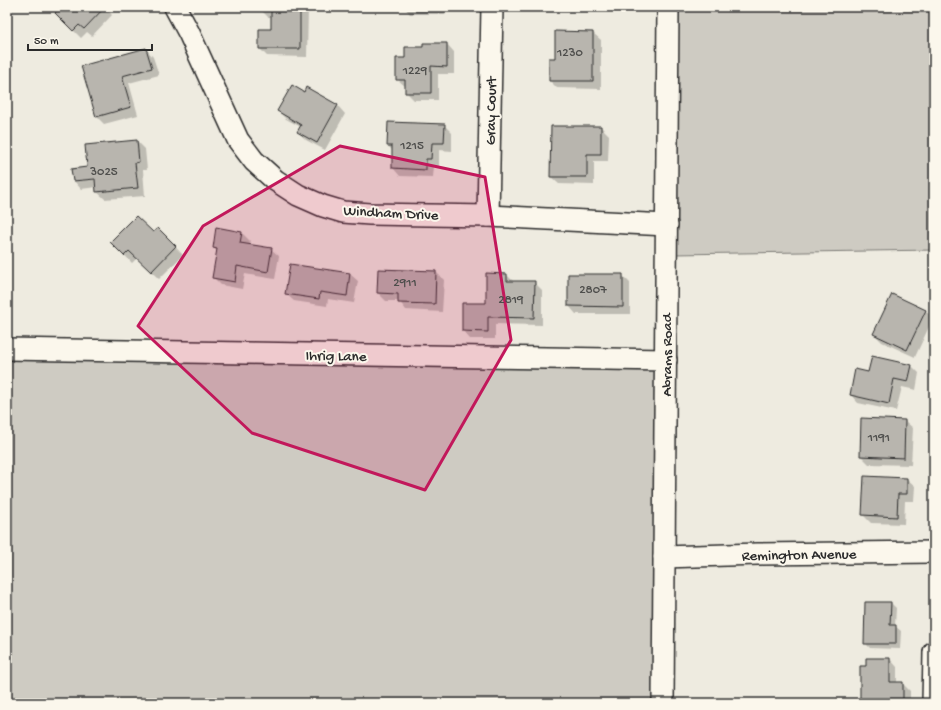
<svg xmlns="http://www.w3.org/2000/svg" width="941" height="710" font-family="'Gochi Hand',sans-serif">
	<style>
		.green { fill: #cecbc2; stroke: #7c7b76 }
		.shadow { fill: #0003 }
		.building { fill: #b8b5ae; stroke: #2b2b2b }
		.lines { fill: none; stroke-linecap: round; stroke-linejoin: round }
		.minor-casing { stroke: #2b2b2b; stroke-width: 24 }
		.minor { stroke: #fbf7ec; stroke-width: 21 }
		.marked { fill: #c2185b; fill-opacity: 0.2; stroke: #c2185b; stroke-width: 3; stroke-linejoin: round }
		.labels { text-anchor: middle; stroke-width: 4; stroke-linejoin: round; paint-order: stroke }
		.number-label { font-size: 13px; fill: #4e4e4c }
		.street-label { font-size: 15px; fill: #2b2b2b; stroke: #fbf7ec }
	</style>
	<rect width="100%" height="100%" fill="#eeebe0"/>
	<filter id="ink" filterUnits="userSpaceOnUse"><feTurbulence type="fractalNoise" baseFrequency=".025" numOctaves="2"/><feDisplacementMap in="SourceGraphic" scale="8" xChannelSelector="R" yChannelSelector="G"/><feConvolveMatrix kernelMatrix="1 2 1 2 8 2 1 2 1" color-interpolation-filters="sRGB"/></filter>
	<g filter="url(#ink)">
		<!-- green -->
		<g class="green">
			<polygon points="677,7 934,7 934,250 675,254"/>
			<polygon points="7,355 657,358 655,703 7,703"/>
		</g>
		<!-- shadow -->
		<g class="shadow">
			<polygon points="62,7 105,7 112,15 92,36 87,32 81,38 56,13"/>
			<polygon points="260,7 308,7 307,57 267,56 260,49 272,30 272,17 268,17 260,9"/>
			<polygon points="404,7 445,7 445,14 410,14"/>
			<polygon points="556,32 593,33 601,40 601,89 557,88 550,81 556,59"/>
			<polygon points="447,44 454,52 454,74 438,74 438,100 414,100 406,92 406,87 397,79 424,48"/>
			<polygon points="146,49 153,57 159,75 129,83 138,115 104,124 97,117 82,67"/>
			<polygon points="7,77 11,86 7,88"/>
			<polygon points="307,89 338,106 345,114 325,150 306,140 298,132 301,127 286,119 278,111 304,93"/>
			<polygon points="444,125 452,133 452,151 439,150 439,167 434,166 433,177 400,176 393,168 393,151 388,146"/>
			<polygon points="552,127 601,127 609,135 608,161 594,161 594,185 559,184 551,177"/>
			<polygon points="137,141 145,149 147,170 143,170 145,196 105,199 97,192 97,187 81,189 74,181 88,168"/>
			<polygon points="158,229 183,255 159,279 137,258 132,263 112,242 153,233"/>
			<polygon points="217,229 242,233 250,241 249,245 271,249 279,256 275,279 245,274 242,289 221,285 213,277 218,252 214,248"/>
			<polygon points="290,265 350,274 358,281 354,303 328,299 327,306 294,301 286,294"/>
			<polygon points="379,270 436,272 444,280 442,312 406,310 399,301 386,301 378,293"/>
			<polygon points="507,275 514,282 534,282 542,290 542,325 495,324 495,339 470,339 463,331 487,304"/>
			<polygon points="622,275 630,283 630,314 576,314 569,306"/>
			<polygon points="925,310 933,318 915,357 882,342 874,334"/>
			<polygon points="912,366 919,373 916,390 902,387 896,411 858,403 851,395 869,373"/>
			<polygon points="905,421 913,428 911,465 869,464 861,456"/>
			<polygon points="865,477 907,479 915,486 914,501 905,501 904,524 871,523 863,515"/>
			<polygon points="891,603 896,608 895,626 901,631 900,649 870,648 865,643"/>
			<polygon points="890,659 897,667 897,683 902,683 910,691 910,703 865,703 861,699 867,667"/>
		</g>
		<!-- building -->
		<g class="building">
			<polygon points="60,7 105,7 84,29 79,25 73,31 55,13"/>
			<polygon points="259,7 300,7 300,49 259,49 259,29 271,29 271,10 259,10"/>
			<polygon points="555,31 593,32 593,81 549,81 549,58 555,58"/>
			<polygon points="423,43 447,43 447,67 431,66 431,93 405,93 405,80 396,80 396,58 405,58 405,47 423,47"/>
			<polygon points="146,48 152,68 122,76 131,107 96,117 81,66"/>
			<polygon points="292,85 304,92 306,87 338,105 317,143 297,132 301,125 277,111"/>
			<polygon points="388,122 445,124 444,143 432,143 431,159 426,159 426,170 392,168 392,146 387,146"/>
			<polygon points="551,126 601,126 601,154 587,154 587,177 550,177"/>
			<polygon points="137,140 139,162 135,163 138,188 96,192 95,179 73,181 71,169 87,167 85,145"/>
			<polygon points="136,216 153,232 158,228 176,246 151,272 129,251 124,256 110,242"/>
			<polygon points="216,227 242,232 240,243 272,248 268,272 237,266 235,282 212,278 217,249 213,248"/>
			<polygon points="290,264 350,273 347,296 320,292 319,299 285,294"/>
			<polygon points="378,269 436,271 435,304 398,303 398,294 377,293"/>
			<polygon points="486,273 507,274 507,281 535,281 534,318 488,317 488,332 462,331 462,303 486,303"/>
			<polygon points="568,274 623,274 623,307 568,306"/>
			<polygon points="892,294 926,310 907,350 873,334"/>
			<polygon points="872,356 912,365 908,382 894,379 889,404 850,395 855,369 868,372"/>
			<polygon points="861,418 905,420 904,458 860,456"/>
			<polygon points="864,476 907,478 907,494 898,494 897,517 862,515"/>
			<polygon points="865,602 891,602 890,625 896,625 896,644 864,644"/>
			<polygon points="866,658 890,658 890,682 903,682 903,700 860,700 860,666 866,666"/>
		</g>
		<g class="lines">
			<defs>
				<g id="minor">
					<polyline points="175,7 189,33 238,140 254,161 275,180 298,195 323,206 343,212 370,214 488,216 667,225"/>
					<polyline points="488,216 492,7"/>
					<polyline points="7,349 666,360"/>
					<polyline points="664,557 758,554 934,552"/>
					<polyline points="663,703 668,7"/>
					<polyline points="933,703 934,652"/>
				</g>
			</defs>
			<!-- minor casing -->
			<use href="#minor" class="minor-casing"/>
			<!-- minor -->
			<use href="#minor" class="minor"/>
		</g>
	</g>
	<!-- marked area -->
	<path class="marked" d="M340,146l145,31 26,163 -86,150 -173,-57 -114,-107 65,-100z"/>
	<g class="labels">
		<!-- number labels -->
		<g class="number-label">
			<text x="570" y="56">1230</text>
			<text x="415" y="74">1229</text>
			<text x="412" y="149">1215</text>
			<text x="104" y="175">3025</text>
			<text x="405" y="286">2911</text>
			<text x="593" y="293">2807</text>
			<text x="511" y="303">2819</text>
			<text x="879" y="441">1191</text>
		</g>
		<!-- street labels -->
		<g class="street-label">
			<text transform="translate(490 111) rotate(-89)" y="5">Gray Court</text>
			<text transform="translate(391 212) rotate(3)" y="5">Windham Drive</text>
			<text transform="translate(336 355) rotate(1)" y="5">Ihrig Lane</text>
			<text transform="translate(666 355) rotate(-90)" y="5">Abrams Road</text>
			<text transform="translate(799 554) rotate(-1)" y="5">Remington Avenue</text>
		</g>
	</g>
	<!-- margin -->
	<rect width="941" height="710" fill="none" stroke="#fbf7ec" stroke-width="24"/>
	<rect x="12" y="12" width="917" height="686" fill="none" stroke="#2b2b2b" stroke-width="1.5" filter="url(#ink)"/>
	<!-- scale -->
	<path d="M28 44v6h124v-6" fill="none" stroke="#2b2b2b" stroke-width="2"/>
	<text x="34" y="44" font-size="12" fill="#2b2b2b" stroke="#fbf7ec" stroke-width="3" paint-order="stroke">50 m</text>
</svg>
